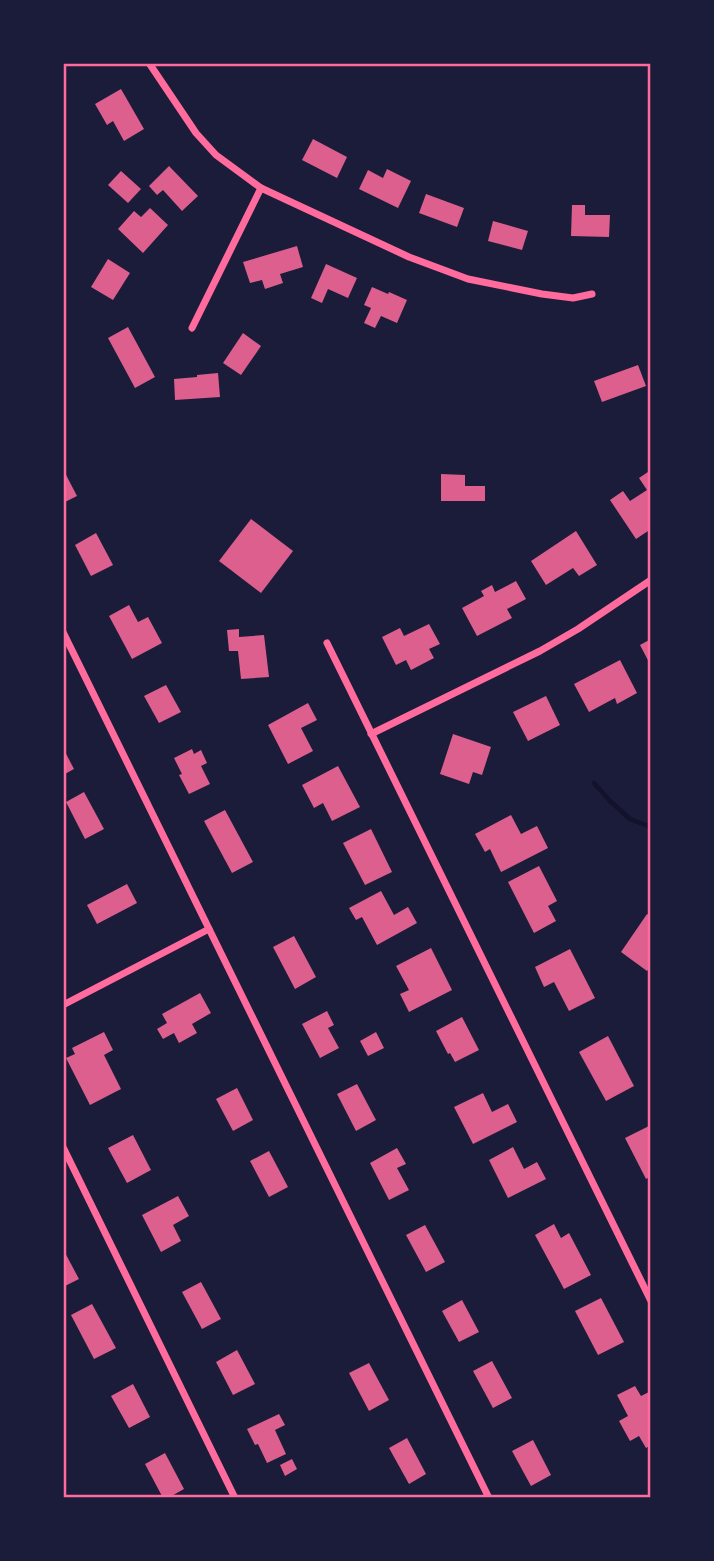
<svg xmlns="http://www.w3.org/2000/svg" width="714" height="1561" font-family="Inter,sans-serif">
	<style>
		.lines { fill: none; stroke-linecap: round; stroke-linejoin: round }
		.stream { stroke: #12122b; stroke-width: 4.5 }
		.building { fill: #dd5f8e }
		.minor { stroke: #ff6b9d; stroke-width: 7 }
		.neatline { fill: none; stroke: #ff6b9d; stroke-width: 2.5 }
	</style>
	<rect width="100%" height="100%" fill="#1b1b3a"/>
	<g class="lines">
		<!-- stream -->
		<polyline class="stream" points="594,783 610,801 630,819 651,827"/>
	</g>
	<!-- building -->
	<g class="building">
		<polygon points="121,89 144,129 124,141 113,121 107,125 95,104"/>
		<polygon points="313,139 347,157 337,178 302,160"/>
		<polygon points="169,166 198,196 182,211 163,190 157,195 149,186"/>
		<polygon points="387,169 411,181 398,208 359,189 368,170 383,178"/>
		<polygon points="121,171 141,189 128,203 108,185"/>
		<polygon points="426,194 464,208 457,227 419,213"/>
		<polygon points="572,205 585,205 585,215 610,215 609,237 571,236"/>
		<polygon points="150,208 168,225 143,253 118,229 134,211 141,217"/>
		<polygon points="493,221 528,231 522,250 488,241"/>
		<polygon points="297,246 303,267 280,274 283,283 265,289 262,280 250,283 243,262"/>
		<polygon points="108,259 130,273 113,300 91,287"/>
		<polygon points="326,264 357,278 348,298 328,289 322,303 311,298"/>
		<polygon points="372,287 388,294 389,292 407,300 397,323 381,316 375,328 364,323 371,308 364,305"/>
		<polygon points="128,327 155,377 135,388 108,338"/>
		<polygon points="243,333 261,346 241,375 223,363"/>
		<polygon points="638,365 646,386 602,402 594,381"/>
		<polygon points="218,373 220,397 175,400 174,379 197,377 197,375"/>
		<polygon points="63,469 77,496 63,503"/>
		<polygon points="651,470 651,529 636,539 610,500 623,491 630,501 647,490 639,478"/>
		<polygon points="441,474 465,475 465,486 485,486 485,501 441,501"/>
		<polygon points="251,519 293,551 261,593 219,561"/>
		<polygon points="576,531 597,565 579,576 573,568 546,585 531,561"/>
		<polygon points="96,533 113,565 91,576 75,545"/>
		<polygon points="516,581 526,599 507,609 512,618 477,636 462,608 484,596 481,591 492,585 495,592"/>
		<polygon points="129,605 138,622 148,617 162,643 132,659 109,616"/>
		<polygon points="429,624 440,644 429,649 434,658 411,670 406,660 396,665 382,637 400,628 404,636"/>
		<polygon points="239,629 239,637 264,635 269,677 241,679 238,651 229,651 227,630"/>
		<polygon points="651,639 651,666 640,645"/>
		<polygon points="620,660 637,693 617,704 615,698 589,712 574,684"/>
		<polygon points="166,685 181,712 159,723 144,696"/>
		<polygon points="546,696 560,725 528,741 513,712"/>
		<polygon points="308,703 317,720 301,728 313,751 288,764 268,725"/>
		<polygon points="453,734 491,747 482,775 473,772 469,784 440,774"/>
		<polygon points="63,748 74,769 63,775"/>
		<polygon points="192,749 194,754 201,750 207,763 201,766 210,784 189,794 179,775 182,774 174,758"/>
		<polygon points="338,766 360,807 332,821 323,803 314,808 302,785"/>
		<polygon points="84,792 104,829 85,839 66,802"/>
		<polygon points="225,810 253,862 232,873 204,821"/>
		<polygon points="511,815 521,834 537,826 548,848 501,872 490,849 485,852 475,834"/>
		<polygon points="371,829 392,872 365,885 343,843"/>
		<polygon points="539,866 557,901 548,906 556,921 534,933 508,882"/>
		<polygon points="127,884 137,903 97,924 87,905"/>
		<polygon points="381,891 394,915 408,907 417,923 377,945 362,917 356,920 349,908"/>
		<polygon points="647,914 651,917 651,966 647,971 621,952"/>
		<polygon points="294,936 316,977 295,989 273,947"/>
		<polygon points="431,948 452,990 409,1012 400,994 409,990 396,966"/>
		<polygon points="570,949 595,998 569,1011 554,982 544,987 535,967"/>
		<polygon points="200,993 211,1013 192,1024 197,1033 179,1043 174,1033 163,1039 157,1029 167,1023 162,1014"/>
		<polygon points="327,1011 334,1025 328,1028 339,1048 320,1058 302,1024"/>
		<polygon points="462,1017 479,1050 455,1062 450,1053 448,1054 436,1031"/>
		<polygon points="104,1032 113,1050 104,1055 121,1089 90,1105 66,1058 75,1054 72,1048"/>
		<polygon points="376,1032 384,1048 368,1056 360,1041"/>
		<polygon points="608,1036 634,1086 606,1101 579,1052"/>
		<polygon points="357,1084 376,1120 356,1131 337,1094"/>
		<polygon points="237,1088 253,1120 233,1131 216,1099"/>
		<polygon points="483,1093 492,1112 508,1104 517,1122 473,1144 454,1107"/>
		<polygon points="649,1126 651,1129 651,1176 646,1179 625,1138"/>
		<polygon points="133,1135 151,1170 127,1183 108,1148"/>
		<polygon points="513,1147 524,1169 537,1162 546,1179 508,1198 489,1160"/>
		<polygon points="397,1148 406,1164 397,1168 409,1190 389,1200 370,1163"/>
		<polygon points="269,1151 288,1187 269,1197 250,1161"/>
		<polygon points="178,1196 189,1216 173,1225 181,1241 161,1252 142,1215"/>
		<polygon points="554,1224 561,1238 569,1233 591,1275 564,1289 535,1235"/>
		<polygon points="425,1225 445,1262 426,1272 406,1235"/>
		<polygon points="63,1249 79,1279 63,1287"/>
		<polygon points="201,1282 221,1319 202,1329 182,1292"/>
		<polygon points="601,1298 624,1342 598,1355 575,1311"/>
		<polygon points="462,1300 479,1332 459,1342 442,1311"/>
		<polygon points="92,1304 116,1348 94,1359 71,1315"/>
		<polygon points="237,1350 255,1384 233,1395 216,1362"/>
		<polygon points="492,1361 512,1398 493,1408 473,1371"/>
		<polygon points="369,1363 389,1400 369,1411 349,1373"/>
		<polygon points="133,1384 150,1417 129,1428 111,1396"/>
		<polygon points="635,1386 641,1396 649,1392 651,1396 651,1445 646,1448 639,1436 630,1441 619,1421 628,1416 617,1395"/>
		<polygon points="279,1414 285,1425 275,1430 286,1454 267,1463 258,1444 255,1445 247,1429"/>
		<polygon points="407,1438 426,1474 409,1484 389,1448"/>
		<polygon points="533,1440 551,1475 531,1486 512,1451"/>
		<polygon points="165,1453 184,1489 168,1498 163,1498 145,1464"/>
		<polygon points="292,1459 297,1469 285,1476 280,1465"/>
	</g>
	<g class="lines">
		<!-- minor -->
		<g class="minor">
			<polyline points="149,63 196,133 216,155 261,188 409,257 468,279 542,294 573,298 592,294"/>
			<polyline points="192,328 261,188"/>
			<polyline points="63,632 489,1498"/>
			<polyline points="327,643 651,1301"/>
			<polyline points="371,734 540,651 578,629 651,580"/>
			<polyline points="63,1005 209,929"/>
			<polyline points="63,1147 235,1498"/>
		</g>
	</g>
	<!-- border -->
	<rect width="714" height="1561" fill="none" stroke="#1b1b3a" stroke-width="130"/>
	<rect x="65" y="65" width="584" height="1431" class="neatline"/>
</svg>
